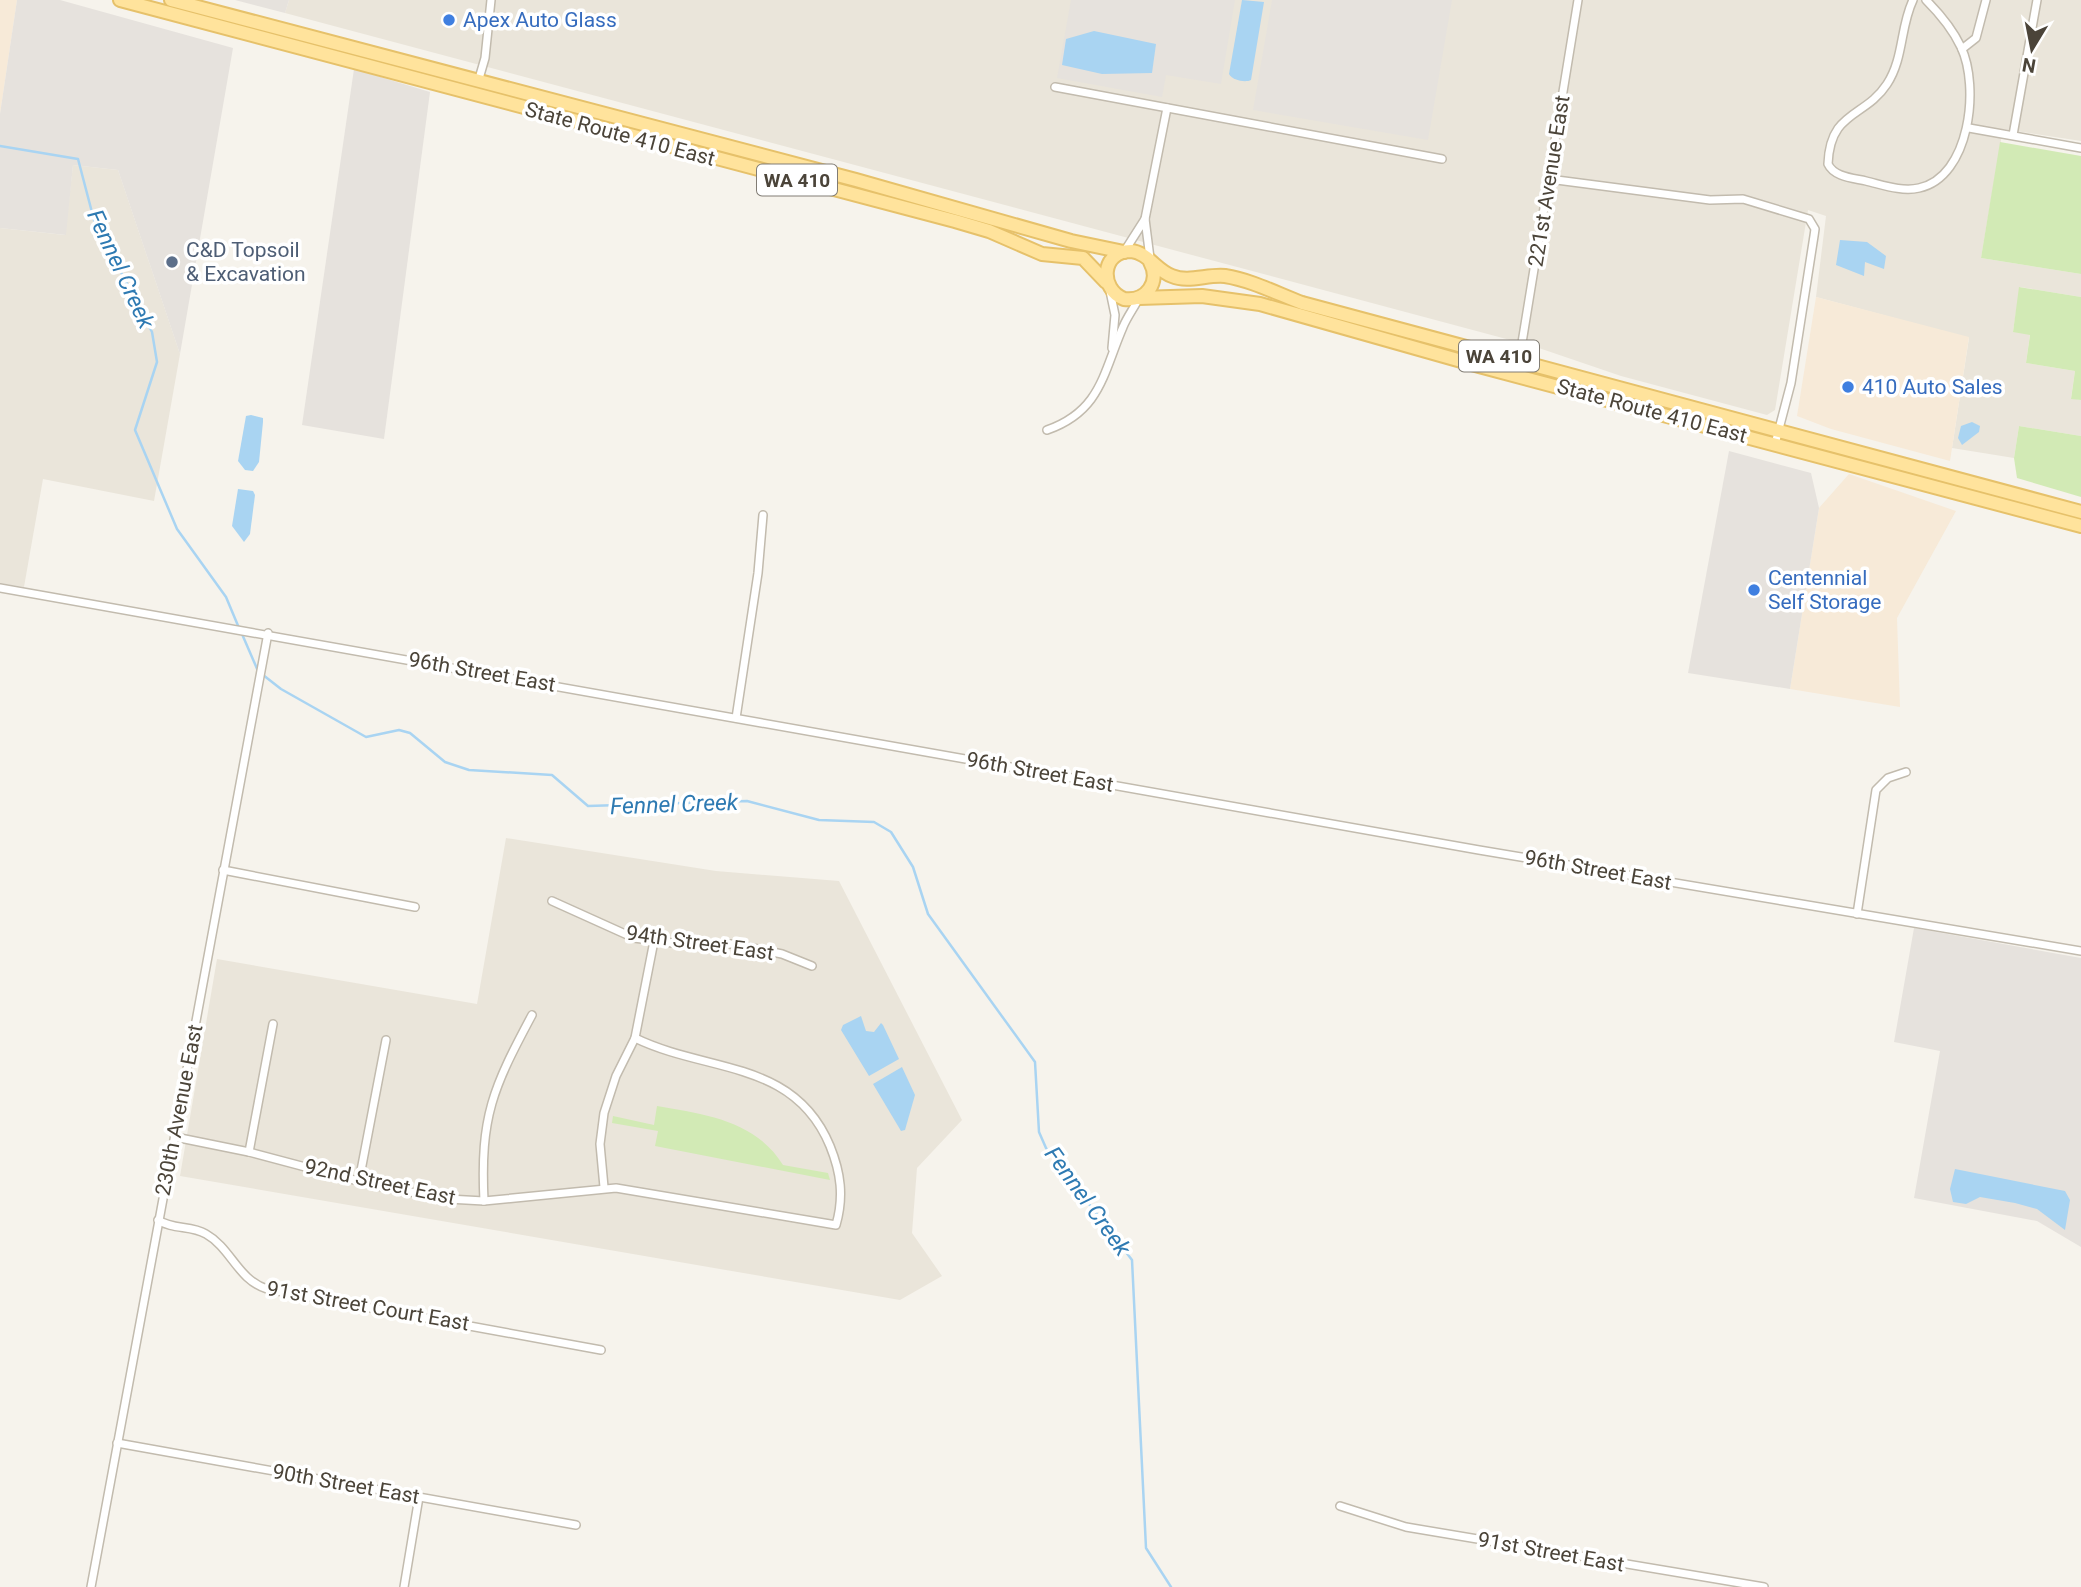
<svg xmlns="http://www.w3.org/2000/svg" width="2081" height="1587" font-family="Roboto,sans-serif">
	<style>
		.residential { fill: #eae5da }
		.commercial { fill: #f7ead8 }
		.industrial { fill: #e6e2dd }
		.green { fill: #d2eab5 }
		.water { fill: #a9d4f2 }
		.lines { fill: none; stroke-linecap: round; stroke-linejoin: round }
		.stream { stroke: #a9d4f2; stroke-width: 2.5 }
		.minor-casing { stroke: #c2bbae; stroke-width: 10 }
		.primary-casing { stroke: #e6c16a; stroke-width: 16 }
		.minor { stroke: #fff; stroke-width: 7 }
		.primary { stroke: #ffe39c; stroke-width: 12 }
		.shop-dot { fill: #3f7fe0; stroke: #fff; stroke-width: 2.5 }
		.service-dot { fill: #5c6f8a; stroke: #fff; stroke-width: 2.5 }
		.labels { text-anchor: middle; stroke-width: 7; stroke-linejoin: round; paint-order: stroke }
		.shield { fill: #fff; stroke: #817c74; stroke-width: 2 }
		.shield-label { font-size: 19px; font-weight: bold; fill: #4b4439 }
		.shop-label { font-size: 21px; fill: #366cbe; stroke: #fff; text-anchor: start }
		.street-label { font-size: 21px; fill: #4b4439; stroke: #fff }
		.service-label { font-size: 21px; fill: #4e5e75; stroke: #fff; text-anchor: start }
		.water-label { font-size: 23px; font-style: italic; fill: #2e7ab2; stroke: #fff }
	</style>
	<rect width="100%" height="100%" fill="#f6f3ec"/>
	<!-- residential -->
	<g class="residential">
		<polygon points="289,0 2081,0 2081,141 2003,129 1981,258 2081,274 2081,297 2020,287 2013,331 2030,334 2026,363 2075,371 2071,398 2081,400 2081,436 2019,426 2014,458 1952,448 1969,338 1816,297 1826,216 1808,210 1777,398 1775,410 1767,415 1621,376 1533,346 285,13"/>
		<polygon points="73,165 118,170 180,354 154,501 43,479 24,587 0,583 0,228 65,235"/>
		<polygon points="506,838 716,871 839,881 962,1120 917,1168 912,1233 942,1276 900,1300 180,1176 217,959 477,1004"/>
	</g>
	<!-- commercial -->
	<g class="commercial">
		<polygon points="0,0 17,0 0,114"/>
		<polygon points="1816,297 1969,337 1950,461 1831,429 1797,416"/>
		<polygon points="1849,474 1956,511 1897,618 1900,707 1790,689 1819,508"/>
	</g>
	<!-- industrial -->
	<g class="industrial">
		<polygon points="17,0 60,0 233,48 180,354 118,170 73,165 66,235 0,228 0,114"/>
		<polygon points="235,0 289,0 285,13"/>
		<polygon points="1071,0 1235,0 1221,84 1166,75 1162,97 1057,78"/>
		<polygon points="1272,0 1452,0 1428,140 1253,110"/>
		<polygon points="354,69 430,92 384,439 302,425"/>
		<polygon points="1729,451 1811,473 1819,508 1790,689 1688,673"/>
		<polygon points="1914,928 2081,958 2081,1247 2037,1221 1914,1198 1940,1051 1894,1042"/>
	</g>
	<!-- green -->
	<g class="green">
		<polygon points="2000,142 2081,156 2081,274 1981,258"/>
		<polygon points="2019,287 2081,297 2081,400 2071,399 2075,371 2026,363 2030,335 2013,332"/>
		<polygon points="2019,426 2081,436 2081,497 2017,478 2014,458"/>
		<path d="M657,1106c48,8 99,15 126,59l45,8 2,7 -175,-34 3,-15 -46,-8 1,-7 41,9z"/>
	</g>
	<!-- water -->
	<g class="water">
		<path d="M1242,0l22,2 -13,78c-6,3 -19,0 -22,-6z"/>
		<polygon points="1094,31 1156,44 1152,73 1102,74 1062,65 1066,39"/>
		<polygon points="1840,240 1867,242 1886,256 1884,269 1865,262 1864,276 1836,265"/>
		<polygon points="251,415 263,418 263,422 259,462 253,471 245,470 238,461 246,416"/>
		<polygon points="1972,422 1980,426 1979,432 1962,445 1958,438 1961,426"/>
		<polygon points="238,489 253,491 255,495 250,534 244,542 232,526"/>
		<polygon points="861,1016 866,1031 874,1032 881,1023 883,1025 899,1059 869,1076 841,1030 843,1025"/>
		<polygon points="902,1067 915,1095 905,1130 901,1131 873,1084"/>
		<polygon points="1955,1169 2065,1191 2070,1200 2065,1230 2037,1209 2015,1203 1980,1197 1966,1204 1953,1202 1950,1189"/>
	</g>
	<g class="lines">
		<!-- stream -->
		<g class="stream">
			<polyline points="0,146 78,159 94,220 152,332 157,362 135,430 177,529 226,597 239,628"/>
			<polyline points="242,634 258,671 281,689 366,737 399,730 410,733 445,762 469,770 552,775 588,806 747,801 819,820 874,822 891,832 913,867 928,914 1035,1062 1039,1132 1046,1148 1132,1260 1146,1548 1171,1587"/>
		</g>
		<defs>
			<g id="minor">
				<path d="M1913,0c-13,27 -9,58 -26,84 -22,34 -57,26 -59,80 6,13 25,14 38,17 17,4 36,11 53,7 51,-11 61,-101 42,-141 -8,-17 -22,-34 -35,-47"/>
				<polyline points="1962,49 1976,38 1986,0"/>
				<polyline points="478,82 485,58 491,0"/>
				<polyline points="1055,87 1442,159"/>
				<polyline points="1969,128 2081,148"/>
				<polyline points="2013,135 2037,0"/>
				<polyline points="1549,179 1710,200 1743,199 1809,219 1815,229 1814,236 1791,383 1775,444"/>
				<polyline points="1145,219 1167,108"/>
				<polyline points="1124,252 1145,219 1150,258"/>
				<polyline points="1110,291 1115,315 1112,348"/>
				<polyline points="1519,361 1578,0"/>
				<path d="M1047,430c54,-19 56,-57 76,-103 4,-10 11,-19 16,-29"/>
				<polyline points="0,588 1479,850 2081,951"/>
				<polyline points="736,718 758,573 763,515"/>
				<polyline points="223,870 415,907"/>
				<polyline points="552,901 634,938 680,944 734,944 782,954 812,966"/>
				<polyline points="1857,914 1876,790 1888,778 1906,772"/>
				<path d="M175,1137l74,15 124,33 75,14 36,2 132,-13 220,37c8,-28 5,-52 -6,-79 -36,-87 -123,-73 -195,-108"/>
				<polyline points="249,1152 273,1024"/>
				<polyline points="359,1181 386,1040"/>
				<polyline points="604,1187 600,1144 604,1113 616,1076 635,1038 654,941"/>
				<path d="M484,1201c-4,-85 9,-113 48,-186"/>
				<path d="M158,1220c15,10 33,5 48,14 25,14 32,46 61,55l334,61"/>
				<polyline points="117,1443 576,1525"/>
				<polyline points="1340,1506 1406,1527 1764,1587"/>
				<polyline points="91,1587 268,633"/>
				<polyline points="404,1587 419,1497"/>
			</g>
			<g id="primary">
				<polyline points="120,0 955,221 989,231 1042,254 1083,258 1106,282"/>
				<polyline points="171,0 856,180 1071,241 1124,252"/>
				<path d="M1150,262c11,20 -4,40 -26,37 -25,-10 -23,-48 7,-48 16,1 26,20 41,25 16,7 36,-2 53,0 26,4 53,18 77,27l779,209"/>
				<polyline points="1139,298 1202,296 1260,304 1479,366 2081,526"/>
			</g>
		</defs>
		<!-- minor casing -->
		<use href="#minor" class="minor-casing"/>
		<!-- primary casing -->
		<use href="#primary" class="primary-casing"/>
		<!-- minor -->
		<use href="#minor" class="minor"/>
		<!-- primary -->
		<use href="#primary" class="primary"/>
	</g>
	<!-- markers -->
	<g class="shop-dot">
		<circle cx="449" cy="20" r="7"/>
		<circle cx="1848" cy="387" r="7"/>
		<circle cx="1754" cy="590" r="7"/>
	</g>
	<circle class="service-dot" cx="172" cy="262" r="7"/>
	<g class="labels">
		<!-- shield labels -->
		<g class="shield">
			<rect x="757" y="164.5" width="80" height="31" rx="5"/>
			<rect x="1459" y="340.5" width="80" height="31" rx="5"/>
		</g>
		<g class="shield-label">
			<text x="797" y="187">WA 410</text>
			<text x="1499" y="363">WA 410</text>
		</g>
		<!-- shop labels -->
		<g class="shop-label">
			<text x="463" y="27">Apex Auto Glass</text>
			<text x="1862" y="394">410 Auto Sales</text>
			<text x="1768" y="585">Centennial<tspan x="1768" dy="24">Self Storage</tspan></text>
		</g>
		<!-- street labels -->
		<g class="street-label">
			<text transform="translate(620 134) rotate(15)" y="7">State Route 410 East</text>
			<text transform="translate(1549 181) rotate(-81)" y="7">221st Avenue East</text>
			<text transform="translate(1652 411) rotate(15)" y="7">State Route 410 East</text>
			<text transform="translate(482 672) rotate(10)" y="7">96th Street East</text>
			<text transform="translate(1040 772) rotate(10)" y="7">96th Street East</text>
			<text transform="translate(1598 870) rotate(10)" y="7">96th Street East</text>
			<text transform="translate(700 943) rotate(8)" y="7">94th Street East</text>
			<text transform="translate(179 1110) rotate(-79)" y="7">230th Avenue East</text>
			<text transform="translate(380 1182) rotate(12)" y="7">92nd Street East</text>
			<text transform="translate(368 1306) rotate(10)" y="7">91st Street Court East</text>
			<text transform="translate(346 1484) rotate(10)" y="7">90th Street East</text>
			<text transform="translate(1551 1552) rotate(10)" y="7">91st Street East</text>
		</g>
		<!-- service labels -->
		<g class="service-label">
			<text x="186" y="257">C&amp;D Topsoil<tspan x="186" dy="24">&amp; Excavation</tspan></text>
		</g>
		<!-- water labels -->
		<g class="water-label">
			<text transform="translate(121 269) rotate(65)" y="8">Fennel Creek</text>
			<text transform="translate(674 804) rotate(-2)" y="8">Fennel Creek</text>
			<text transform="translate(1088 1201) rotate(54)" y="8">Fennel Creek</text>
		</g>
	</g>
	<!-- north arrow -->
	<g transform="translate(2032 49) rotate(190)" stroke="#ffffff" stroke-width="5" paint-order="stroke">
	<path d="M0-5L12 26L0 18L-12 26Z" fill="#4b4439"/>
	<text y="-10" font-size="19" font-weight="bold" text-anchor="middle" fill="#4b4439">N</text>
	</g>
</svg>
